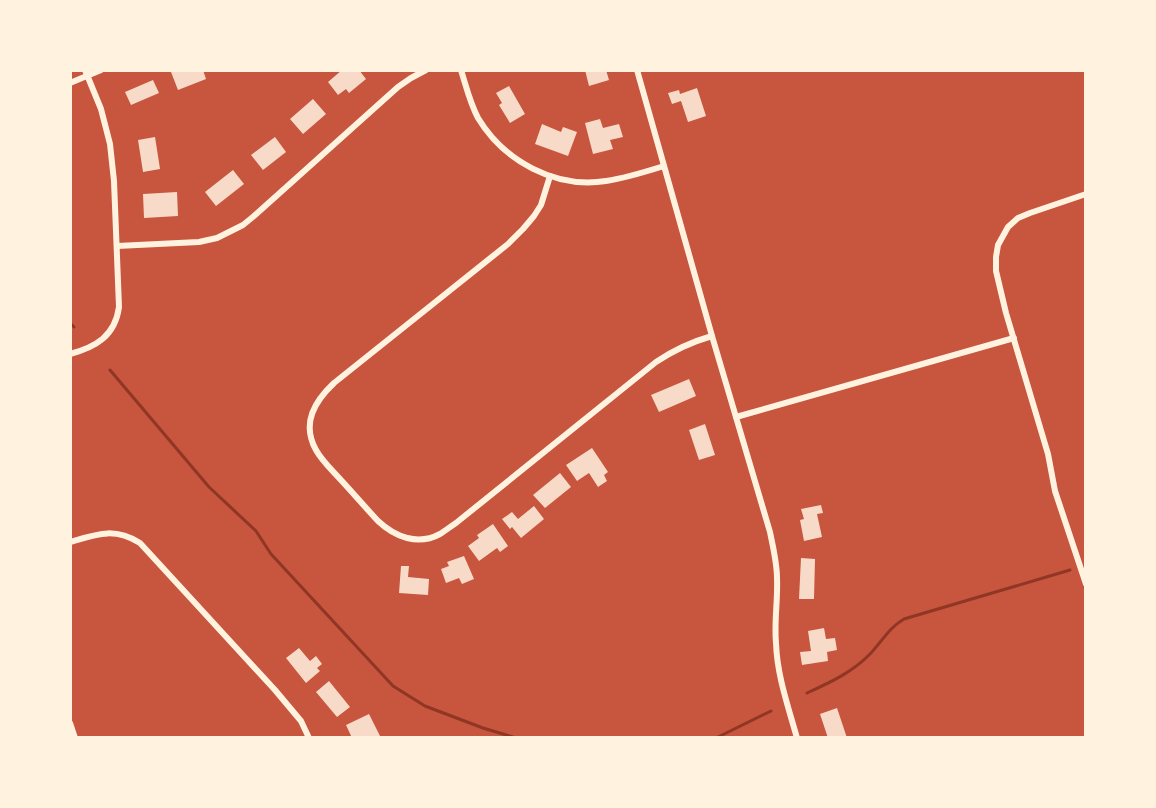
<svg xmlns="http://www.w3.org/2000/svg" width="1156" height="808" font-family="'Sofia Sans Condensed',sans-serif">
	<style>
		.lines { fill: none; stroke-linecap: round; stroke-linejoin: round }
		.stream { stroke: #8f3625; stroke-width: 3 }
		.building { fill: #f7dbc8 }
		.minor { stroke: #fff3e0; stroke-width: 6 }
	</style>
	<rect width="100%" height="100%" fill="#c8553d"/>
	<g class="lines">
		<!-- stream -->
		<g class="stream">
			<polyline points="70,323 74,327"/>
			<polyline points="110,370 209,487 256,531 271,554 393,686 425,706 483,728 516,738"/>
			<path d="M807,693c24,-11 46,-21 64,-40 11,-12 19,-26 33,-34l166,-49"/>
			<polyline points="716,738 771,711"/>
		</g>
	</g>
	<!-- building -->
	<g class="building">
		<polygon points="174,70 203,70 206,79 178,90 171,72"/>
		<polygon points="342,70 359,70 366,79 349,93 346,89 338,95 328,82"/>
		<polygon points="585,70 606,70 609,80 589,86"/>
		<polygon points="153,80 159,93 131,105 125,92"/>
		<polygon points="509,86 525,114 510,123 499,105 502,103 496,93"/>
		<polygon points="697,88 706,116 688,122 681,101 672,104 668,93 679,90 680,94"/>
		<polygon points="313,99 326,114 303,134 290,119"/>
		<polygon points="600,119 603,128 619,124 623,137 610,140 613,149 593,154 585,123"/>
		<polygon points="542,124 561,132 563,127 577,132 568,156 535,144"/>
		<polygon points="155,137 160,169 143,172 138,140"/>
		<polygon points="275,137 286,152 263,170 251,155"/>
		<polygon points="233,170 244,184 216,206 205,192"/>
		<polygon points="177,192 178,216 144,218 143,194"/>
		<polygon points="689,379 696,396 659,412 651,395"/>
		<polygon points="705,424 715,455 699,460 689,430"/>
		<polygon points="592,448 608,472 604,475 607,481 598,487 589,473 577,481 566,465"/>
		<polygon points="560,473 571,487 545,508 533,495"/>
		<polygon points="821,505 823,513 817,514 822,537 804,541 800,520 804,519 801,509"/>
		<polygon points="534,506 544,519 521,538 512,527 510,529 502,519 512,512 518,519"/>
		<polygon points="493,524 508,546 500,552 497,548 479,561 468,546 479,538 477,535"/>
		<polygon points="464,556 474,579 462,584 459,578 446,583 441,569 449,566 447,562"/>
		<polygon points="801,558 815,559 814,599 799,599"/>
		<polygon points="401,566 409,566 408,577 429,579 428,595 399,593"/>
		<polygon points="824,628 826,639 835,638 837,650 827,652 828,661 802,665 800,652 811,651 808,631"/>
		<polygon points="299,648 310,661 316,656 322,664 317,668 320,671 306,683 286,658"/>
		<polygon points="329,681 350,707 337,717 316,692"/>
		<polygon points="837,708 847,738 828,738 820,714"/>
		<polygon points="369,714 381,738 366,738 366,736 352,738 346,725"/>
	</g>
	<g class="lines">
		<!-- minor -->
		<g class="minor">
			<path d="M461,70c5,16 9,33 17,48 26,43 77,71 128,63 20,-3 39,-9 58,-15"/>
			<path d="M637,70l75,266 58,196c3,15 7,31 7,46 1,22 -3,43 -1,65 1,32 12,63 21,95"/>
			<polyline points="70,83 101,70"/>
			<path d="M550,176l-9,29 -7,11 -11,13 -15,15 -174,139c-19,18 -33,40 -18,67 6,11 16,20 24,29 13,14 25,28 38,42 17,16 40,25 62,13 5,-3 10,-7 16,-11l200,-161c18,-12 35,-20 56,-26"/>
			<polyline points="1086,194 1030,213 1018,218 1008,227 998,245 996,257 996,271 1006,313 1048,454 1055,491 1086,584"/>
			<polyline points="117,246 199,242 217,238 243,225 254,216 398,87 411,78 426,70"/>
			<path d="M70,354c26,-7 45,-18 49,-47l-5,-126 -4,-37 -9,-35 -16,-39"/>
			<polyline points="736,417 1014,338"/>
			<path d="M70,542c27,-8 44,-15 70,1l135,147 26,31 8,17"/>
			<polyline points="70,723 75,738"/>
		</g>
	</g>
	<!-- border -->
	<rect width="1156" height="808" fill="none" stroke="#fff3e0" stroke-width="144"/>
</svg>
